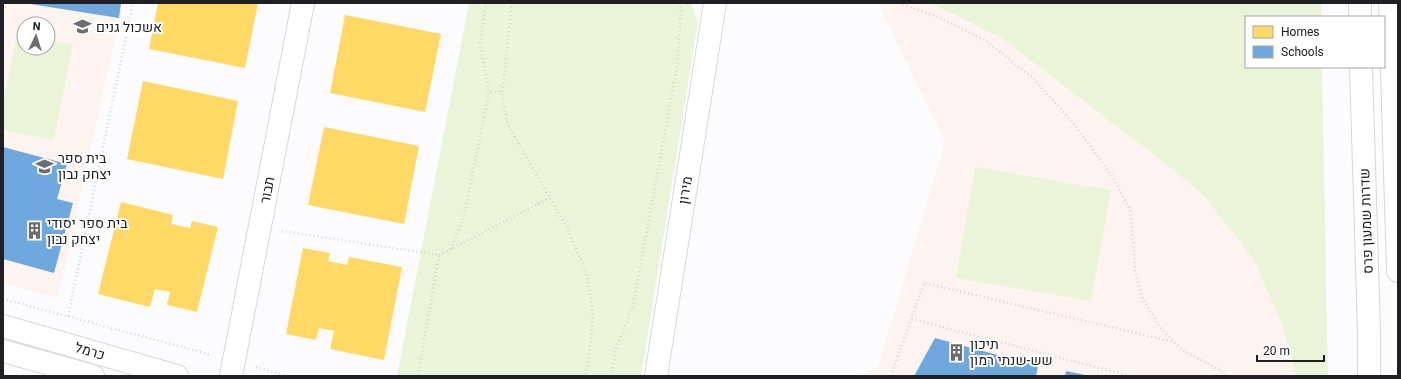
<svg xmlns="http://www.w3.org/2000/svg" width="1401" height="379" font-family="Roboto,Heebo,sans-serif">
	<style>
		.education { fill: #fdf4ef; fill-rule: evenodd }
		.green { fill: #eaf4d8 }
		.homes { fill: #ffd966 }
		.schools { fill: #6fa8dc }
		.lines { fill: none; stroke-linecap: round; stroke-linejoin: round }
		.minor-casing { stroke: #d7d7da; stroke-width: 24 }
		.path { stroke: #d6d6d7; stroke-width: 2.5; stroke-dasharray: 1 3; stroke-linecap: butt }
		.minor { stroke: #fff; stroke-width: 22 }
		.labels { text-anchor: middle; stroke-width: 4; stroke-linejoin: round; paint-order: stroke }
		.poi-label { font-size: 14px; fill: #202024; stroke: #fff; text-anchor: start }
		.street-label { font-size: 14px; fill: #202024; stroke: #fff }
	</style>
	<rect width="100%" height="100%" fill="#fcfcfe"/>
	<!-- education -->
	<g class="education">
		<path d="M3,3h120l-65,295 -55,-15zM24,24h24v24h-24z"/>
		<polygon points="878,3 928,3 936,6 998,36 1156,156 1204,196 1254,260 1282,324 1296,376 857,376 878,367 945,142"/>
	</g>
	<!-- green -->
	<g class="green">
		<polygon points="469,3 691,3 698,22 641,376 397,376"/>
		<polygon points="928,3 1321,3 1321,17 1246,17 1246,67 1322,67 1328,376 1296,376 1282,324 1254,260 1204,196 1156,156 998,36 936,6"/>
		<polygon points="17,33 24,34 24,48 48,48 48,39 73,44 54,140 3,130 3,103"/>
		<polygon points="975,167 1111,190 1091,301 956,278"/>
	</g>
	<!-- homes -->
	<g class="homes">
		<polygon points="158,3 258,3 245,68 149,49"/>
		<polygon points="345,15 441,34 425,112 330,93"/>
		<polygon points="143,81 238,101 223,179 127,159"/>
		<polygon points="324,127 419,146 404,224 308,205"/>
		<polygon points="121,202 173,215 171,224 190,228 192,221 218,227 197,312 167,305 170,292 155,289 150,307 98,294"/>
		<polygon points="303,248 330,253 328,261 347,265 349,257 402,267 384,360 330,349 334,331 319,328 316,340 286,334"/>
	</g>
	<!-- schools -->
	<g class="schools">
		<polygon points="24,3 121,3 119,18"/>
		<polygon points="3,147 67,164 57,199 73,203 54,273 3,259"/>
		<polygon points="935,338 1038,366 1036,376 914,376"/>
		<polygon points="1066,371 1085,375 1085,376 1065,376"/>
	</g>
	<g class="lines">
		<defs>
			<g id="minor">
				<polyline points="1360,3 1360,17"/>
				<polyline points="1390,3 1398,271"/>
				<polyline points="1361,67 1369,332 1369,376"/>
				<polyline points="3,326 177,376"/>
				<polyline points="3,351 93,376"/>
				<polyline points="231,376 303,3"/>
				<polyline points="656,376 715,3"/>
			</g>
		</defs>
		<!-- minor casing -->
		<use href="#minor" class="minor-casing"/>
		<!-- path -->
		<g class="path">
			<polyline points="486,3 480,43 489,92"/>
			<polyline points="512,3 502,96 508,125 567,228 586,272 593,314 589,360 585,376"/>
			<polyline points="899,3 938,17 985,40 1032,77 1074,124 1112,176 1130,209 1133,238 1135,273 1143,299 1159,326 1181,349 1218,369 1227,376"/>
			<polyline points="282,231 439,255 418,376"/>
			<polyline points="451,249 464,217 489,92 502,91"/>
			<polyline points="439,255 550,198"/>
			<polyline points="3,299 212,355"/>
			<polyline points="68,316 133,3"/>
			<polyline points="912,319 1130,376"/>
			<polyline points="256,367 288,376"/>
			<polyline points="612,376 615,352 633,305 677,67 681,10 679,3"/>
			<polyline points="891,376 924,283 1174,342"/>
		</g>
		<!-- minor -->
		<use href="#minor" class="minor"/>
	</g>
	<!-- icons -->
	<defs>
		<symbol id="school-bare" viewBox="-9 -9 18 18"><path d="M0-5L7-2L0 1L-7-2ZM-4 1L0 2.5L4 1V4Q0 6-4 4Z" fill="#6d6d70" stroke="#fff" stroke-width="2.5" paint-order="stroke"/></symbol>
		<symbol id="building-bare" viewBox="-9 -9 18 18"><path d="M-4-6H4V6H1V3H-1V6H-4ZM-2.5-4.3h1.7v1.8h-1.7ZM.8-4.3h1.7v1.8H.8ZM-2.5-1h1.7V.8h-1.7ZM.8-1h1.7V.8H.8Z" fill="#6d6d70" stroke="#fff" stroke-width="2.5" paint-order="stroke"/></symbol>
	</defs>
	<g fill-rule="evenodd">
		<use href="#school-bare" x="70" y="14" width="25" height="25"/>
		<use href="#school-bare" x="32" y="154" width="25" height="25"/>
		<use href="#building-bare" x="22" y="218" width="25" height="25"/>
		<use href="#building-bare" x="944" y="340" width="25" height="25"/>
	</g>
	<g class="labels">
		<!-- poi labels -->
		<g class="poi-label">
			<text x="96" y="32">אשכול גנים</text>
			<text x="58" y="163">בית ספר<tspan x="58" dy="16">יצחק נבון</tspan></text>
			<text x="47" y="228">בית ספר יסודי<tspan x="47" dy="16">יצחק נבון</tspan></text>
			<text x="970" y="349">תיכון<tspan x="970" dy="16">שש-שנתי רמון</tspan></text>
		</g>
		<!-- street labels -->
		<g class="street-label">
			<text transform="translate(267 190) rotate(-79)" y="5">תבור</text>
			<text transform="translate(685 190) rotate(-81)" y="5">מירון</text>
			<text transform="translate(1366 221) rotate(-92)" y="5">שדרות שמעון פרס</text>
			<text transform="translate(90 351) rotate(16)" y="5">כרמל</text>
		</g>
	</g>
	<!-- border -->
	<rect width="1401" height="379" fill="none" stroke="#202024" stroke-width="8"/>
	<!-- legend -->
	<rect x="1245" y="16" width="140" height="52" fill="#ffffff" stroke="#a6a6a7"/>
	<rect x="1253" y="26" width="20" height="12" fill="#ffd966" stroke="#a6a6a7"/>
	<text x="1281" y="36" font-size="12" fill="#202024">Homes</text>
	<rect x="1253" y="46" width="20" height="12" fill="#6fa8dc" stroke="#a6a6a7"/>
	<text x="1281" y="56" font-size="12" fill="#202024">Schools</text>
	<!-- north arrow -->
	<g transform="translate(36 36) rotate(4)"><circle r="19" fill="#ffffff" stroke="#a6a6a7"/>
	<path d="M0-3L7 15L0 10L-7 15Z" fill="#6d6d70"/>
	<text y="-6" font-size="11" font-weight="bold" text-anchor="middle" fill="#202024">N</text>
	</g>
	<!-- scale -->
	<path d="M1257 355v6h67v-6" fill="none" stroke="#202024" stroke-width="2"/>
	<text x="1263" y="355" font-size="12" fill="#202024" stroke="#ffffff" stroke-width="3" paint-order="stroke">20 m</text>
</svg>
